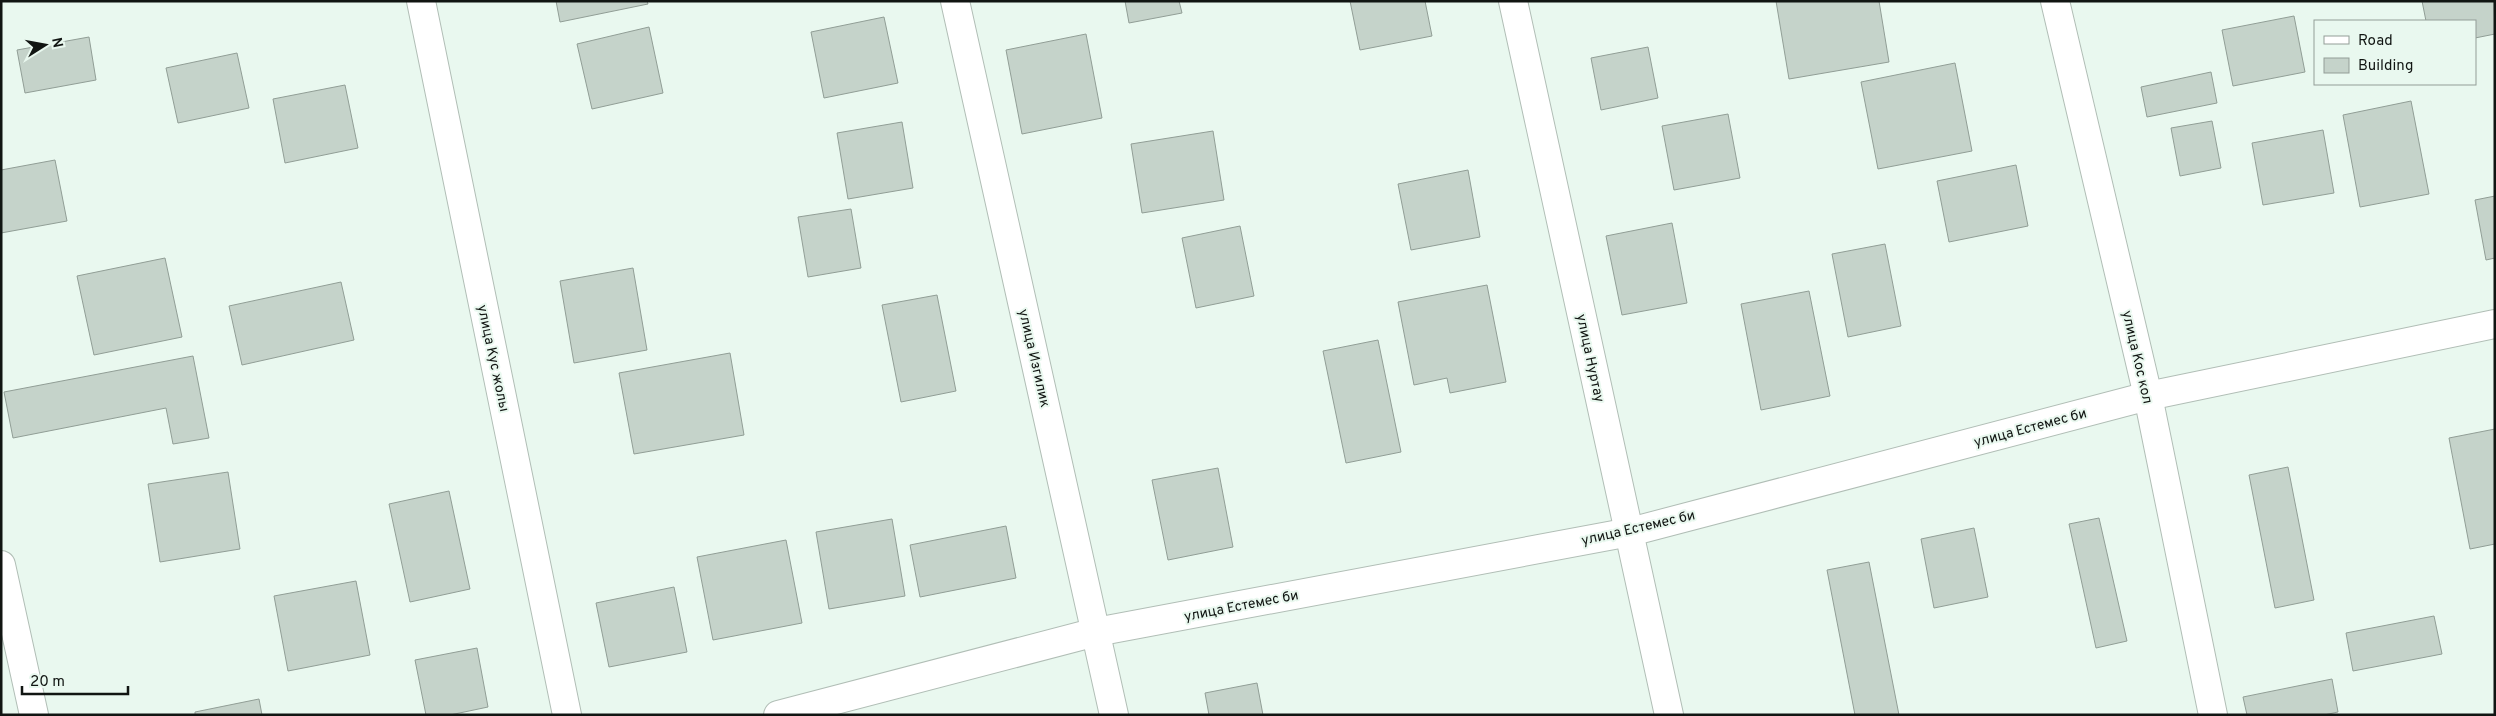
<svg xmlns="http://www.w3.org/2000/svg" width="2496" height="716" font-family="Overpass,sans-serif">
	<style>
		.building { fill: #c5d3ca; stroke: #919e96 }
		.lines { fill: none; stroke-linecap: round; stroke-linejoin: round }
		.minor-casing { stroke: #b1beb6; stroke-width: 30 }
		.minor { stroke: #fff; stroke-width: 28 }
		.labels { text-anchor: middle; stroke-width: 4; stroke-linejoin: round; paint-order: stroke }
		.street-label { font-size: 14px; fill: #111512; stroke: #e9f8ef }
	</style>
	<rect width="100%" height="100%" fill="#e9f8ef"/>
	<!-- building -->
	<g class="building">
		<polygon points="556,1 647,1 648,4 560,22"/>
		<polygon points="1125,1 1179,1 1182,13 1129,23"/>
		<polygon points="1350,1 1425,1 1432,36 1360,50"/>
		<polygon points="1776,1 1879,1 1889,62 1789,79"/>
		<polygon points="2422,1 2494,1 2495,34 2475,38 2475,21 2426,21"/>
		<polygon points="2294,16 2305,72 2233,86 2222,30"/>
		<polygon points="884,17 898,83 824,98 811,32"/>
		<polygon points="649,27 663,93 592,109 577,44"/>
		<polygon points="1086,34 1102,118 1022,134 1006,50"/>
		<polygon points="89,37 96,80 25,93 17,50"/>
		<polygon points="1648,47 1658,98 1601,110 1591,58"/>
		<polygon points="237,53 249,108 178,123 166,68"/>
		<polygon points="1955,63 1972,151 1878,169 1861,82"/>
		<polygon points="2211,72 2217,103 2147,117 2141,87"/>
		<polygon points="345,85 358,148 285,163 273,99"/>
		<polygon points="2411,101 2429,194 2360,207 2343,115"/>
		<polygon points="1728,114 1740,178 1674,190 1662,126"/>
		<polygon points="2212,121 2221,168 2180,176 2171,128"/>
		<polygon points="902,122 913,188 848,199 837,133"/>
		<polygon points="2323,130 2334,193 2263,205 2252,143"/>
		<polygon points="1213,131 1224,200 1142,213 1131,144"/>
		<polygon points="55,160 67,221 1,233 1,170"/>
		<polygon points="2016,165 2028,226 1949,242 1937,181"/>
		<polygon points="1468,170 1480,237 1411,250 1398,184"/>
		<polygon points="2495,196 2495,258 2486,260 2475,200"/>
		<polygon points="851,209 861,268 808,277 798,217"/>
		<polygon points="1672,223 1687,303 1622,315 1606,236"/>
		<polygon points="1240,226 1254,296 1196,308 1182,238"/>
		<polygon points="1885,244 1901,326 1848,337 1832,254"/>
		<polygon points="165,258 182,337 94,355 77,276"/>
		<polygon points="633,268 647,350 574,363 560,281"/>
		<polygon points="341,282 354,340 242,365 229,306"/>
		<polygon points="1487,285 1506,382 1450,393 1447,378 1414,385 1398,302"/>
		<polygon points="1809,291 1830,396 1761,410 1741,304"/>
		<polygon points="937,295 956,391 901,402 882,305"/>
		<polygon points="1378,340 1401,452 1346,463 1323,351"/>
		<polygon points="730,353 744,435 634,454 619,373"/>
		<polygon points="193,356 209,438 173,444 166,408 13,438 4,392"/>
		<polygon points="2495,429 2495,544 2470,549 2449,438"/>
		<polygon points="2288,467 2314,600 2275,608 2249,475"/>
		<polygon points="1218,468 1233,547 1168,560 1152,480"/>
		<polygon points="228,472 240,549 160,562 148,484"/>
		<polygon points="449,491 470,589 410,602 389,504"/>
		<polygon points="2099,518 2127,641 2096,648 2069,524"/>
		<polygon points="892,519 905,596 829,609 816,532"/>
		<polygon points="1006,526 1016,578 920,597 910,545"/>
		<polygon points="1974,528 1988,597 1934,608 1921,539"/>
		<polygon points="786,540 802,623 713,640 697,557"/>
		<polygon points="1869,562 1899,715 1855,715 1827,570"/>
		<polygon points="356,581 370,655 288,671 274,596"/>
		<polygon points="674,587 687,652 609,667 596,603"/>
		<polygon points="2434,616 2442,654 2353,671 2346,633"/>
		<polygon points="477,648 488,707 450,715 426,715 415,660"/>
		<polygon points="2332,679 2338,712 2324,715 2247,715 2243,697"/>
		<polygon points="1257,683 1263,715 1209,715 1205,693"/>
		<polygon points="259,699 262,715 195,715 195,712"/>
	</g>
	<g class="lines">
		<defs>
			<g id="minor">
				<polyline points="421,1 567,715"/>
				<polyline points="955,1 1114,715"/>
				<polyline points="1513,1 1669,715"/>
				<polyline points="2055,1 2148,396 2213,715"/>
				<polyline points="1,565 34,715"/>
				<polyline points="778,715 1096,632 1630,532 2148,396 2495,324"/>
			</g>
		</defs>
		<!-- minor casing -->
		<use href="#minor" class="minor-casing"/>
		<!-- minor -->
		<use href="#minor" class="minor"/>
	</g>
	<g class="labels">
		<!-- street labels -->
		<g class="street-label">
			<text transform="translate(2138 357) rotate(77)" y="5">улица Кос кол</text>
			<text transform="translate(494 358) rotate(78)" y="5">улица Кус жолы</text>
			<text transform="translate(1035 358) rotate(77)" y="5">улица Изгилик</text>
			<text transform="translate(1591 358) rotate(78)" y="5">улица Нуртау</text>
			<text transform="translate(2030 427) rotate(-15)" y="5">улица Естемес би</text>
			<text transform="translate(1638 527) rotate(-13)" y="5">улица Естемес би</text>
			<text transform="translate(1241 605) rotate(-11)" y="5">улица Естемес би</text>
		</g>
	</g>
	<!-- border -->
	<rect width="2496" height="716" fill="none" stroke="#111512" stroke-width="5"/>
	<!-- legend -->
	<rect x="2314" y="20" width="162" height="65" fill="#e9f8ef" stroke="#939d97"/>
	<rect x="2324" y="36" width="25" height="8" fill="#ffffff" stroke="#939d97"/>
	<text x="2358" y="45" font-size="15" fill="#111512">Road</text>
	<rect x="2324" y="58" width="25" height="15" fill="#c5d3ca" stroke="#939d97"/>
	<text x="2358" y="70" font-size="15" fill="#111512">Building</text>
	<!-- north arrow -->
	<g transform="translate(45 45) rotate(79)" stroke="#e9f8ef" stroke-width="4" paint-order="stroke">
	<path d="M0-4L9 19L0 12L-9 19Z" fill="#111512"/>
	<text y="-8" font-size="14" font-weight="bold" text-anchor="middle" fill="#111512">N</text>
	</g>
	<!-- scale -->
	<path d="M22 686v8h106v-8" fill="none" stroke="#111512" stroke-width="2.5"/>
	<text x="30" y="686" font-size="15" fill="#111512" stroke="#e9f8ef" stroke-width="4" paint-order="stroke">20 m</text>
</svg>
